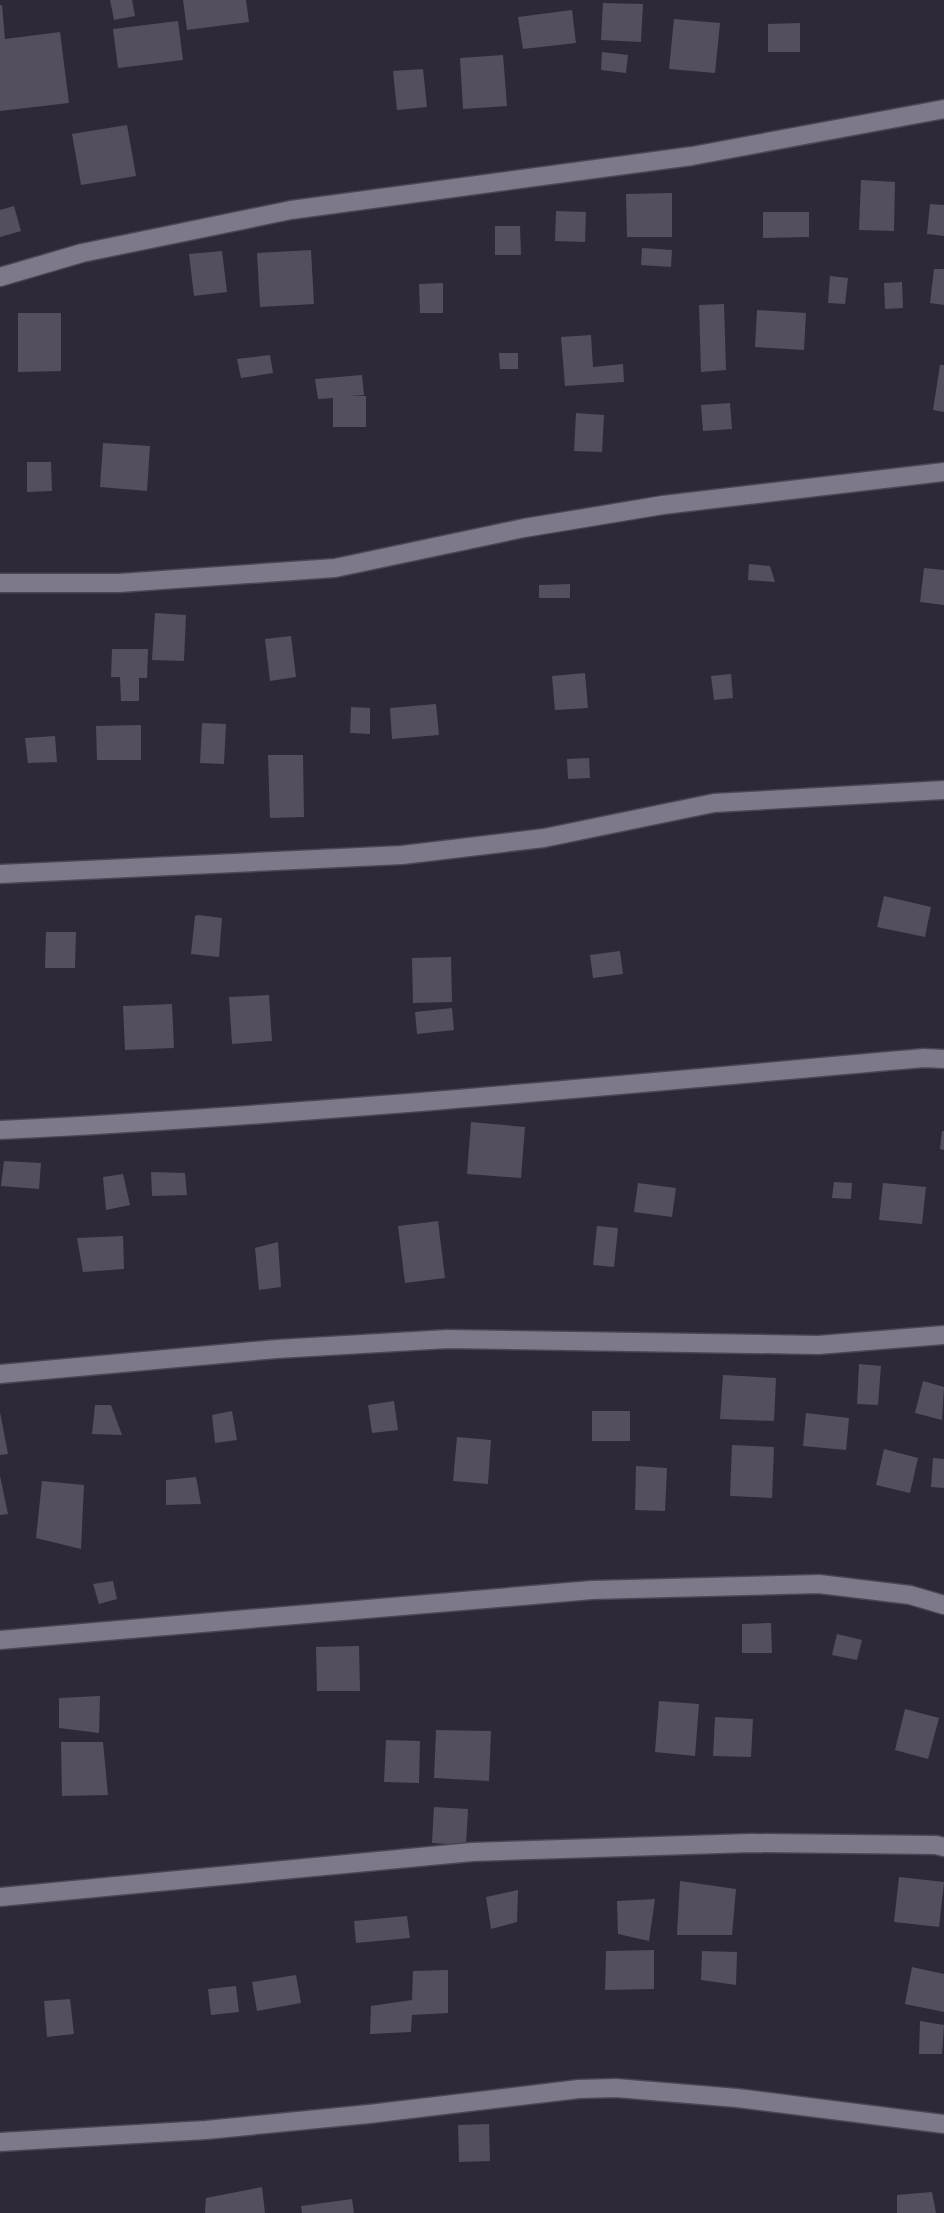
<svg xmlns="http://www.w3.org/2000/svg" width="944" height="2213" font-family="Helvetica,sans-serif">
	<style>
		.building { fill: #534f5f }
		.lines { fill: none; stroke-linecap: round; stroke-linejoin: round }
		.street-casing { stroke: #4a4653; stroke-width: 21 }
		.street { stroke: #7d788a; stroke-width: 18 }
	</style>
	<rect width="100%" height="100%" fill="#2d2938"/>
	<!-- building -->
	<g class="building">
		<polygon points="110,0 132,0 135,16 114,20"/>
		<polygon points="183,0 246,0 249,22 187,30"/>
		<polygon points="603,3 643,4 641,42 601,40"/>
		<polygon points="0,5 2,5 5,39 60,32 69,103 0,111"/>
		<polygon points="572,10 576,43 523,49 518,17"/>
		<polygon points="674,19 720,23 715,73 669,69"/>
		<polygon points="178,21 183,60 118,68 113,29"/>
		<polygon points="800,23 800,52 768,52 768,24"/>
		<polygon points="602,52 628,55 626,73 601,70"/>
		<polygon points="503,55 507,106 463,109 460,58"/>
		<polygon points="423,69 427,107 397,110 393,71"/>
		<polygon points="127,125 136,176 81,185 72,134"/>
		<polygon points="861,180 895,182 894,231 859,230"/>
		<polygon points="672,193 672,237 627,237 626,194"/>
		<polygon points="930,204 944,205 944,236 927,234"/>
		<polygon points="14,206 21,231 0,237 0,210"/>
		<polygon points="556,211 586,212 585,242 555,241"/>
		<polygon points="763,212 809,212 809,237 763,238"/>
		<polygon points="495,226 520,226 521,255 495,255"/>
		<polygon points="642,248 672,250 671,267 641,265"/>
		<polygon points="311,250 314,304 260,307 257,253"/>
		<polygon points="222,251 227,292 194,296 189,254"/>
		<polygon points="934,269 944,269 944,305 930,303"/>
		<polygon points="830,276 848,278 845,304 828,303"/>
		<polygon points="902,282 903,308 885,309 884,283"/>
		<polygon points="443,283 443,313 420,313 419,284"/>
		<polygon points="724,304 726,370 701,372 699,305"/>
		<polygon points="757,310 806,313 804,350 755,347"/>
		<polygon points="18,313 61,313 61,371 18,372"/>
		<polygon points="591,335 593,367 623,364 624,382 565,386 561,337"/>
		<polygon points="499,353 518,353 518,369 500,369"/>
		<polygon points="270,355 273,373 241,378 237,359"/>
		<polygon points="940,365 944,365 944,412 933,410"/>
		<polygon points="362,375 364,395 350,396 366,396 366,427 333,427 333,398 318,399 315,379"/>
		<polygon points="730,403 732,429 703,431 701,405"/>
		<polygon points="576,413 604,415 602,452 574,451"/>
		<polygon points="103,443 150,446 147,491 100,487"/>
		<polygon points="27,462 51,462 52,491 27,492"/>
		<polygon points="749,564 770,566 775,582 748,580"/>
		<polygon points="924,568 944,570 944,605 920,602"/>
		<polygon points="570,584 570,598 539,598 539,585"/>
		<polygon points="155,613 186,615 184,661 152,660"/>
		<polygon points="291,636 296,677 270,681 265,639"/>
		<polygon points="112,649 148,649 147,678 139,678 139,701 121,701 120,677 111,677"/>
		<polygon points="585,673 588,708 555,710 552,676"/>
		<polygon points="731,674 733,698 714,700 711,676"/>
		<polygon points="436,704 439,735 392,739 390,708"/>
		<polygon points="351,707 370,708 370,734 350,733"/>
		<polygon points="202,723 226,724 224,764 200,763"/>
		<polygon points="141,725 141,760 97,760 96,726"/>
		<polygon points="55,736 57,762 28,763 25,738"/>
		<polygon points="268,755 303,755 304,817 270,818"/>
		<polygon points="589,758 590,778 568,779 567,759"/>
		<polygon points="884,896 931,907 925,937 877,927"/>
		<polygon points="198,915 222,918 219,957 191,954 195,916"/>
		<polygon points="46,932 76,932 75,968 45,968"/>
		<polygon points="620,951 623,974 593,978 590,955"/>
		<polygon points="451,957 452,1002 413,1003 412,958"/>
		<polygon points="269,995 272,1041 232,1044 229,997"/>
		<polygon points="172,1004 174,1048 125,1050 123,1006"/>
		<polygon points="452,1008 454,1030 417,1034 415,1012"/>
		<polygon points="471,1122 525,1127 521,1178 467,1174"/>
		<polygon points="942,1131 944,1131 944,1150 940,1149"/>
		<polygon points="4,1161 41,1163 39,1189 1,1186"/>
		<polygon points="151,1172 185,1173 187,1195 152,1196"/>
		<polygon points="123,1174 130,1205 106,1210 103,1177"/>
		<polygon points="834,1182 852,1183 851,1199 832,1198"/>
		<polygon points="638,1183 676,1188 672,1217 634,1212"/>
		<polygon points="883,1183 926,1187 922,1224 879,1220"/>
		<polygon points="438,1221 445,1278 405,1283 398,1226"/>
		<polygon points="597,1226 618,1228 614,1267 593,1265"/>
		<polygon points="123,1236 124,1269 83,1272 77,1238"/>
		<polygon points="278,1242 281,1287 259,1290 255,1248"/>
		<polygon points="859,1364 881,1366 878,1405 857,1404"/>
		<polygon points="723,1375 776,1378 774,1421 720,1419"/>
		<polygon points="923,1381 944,1387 942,1420 915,1413"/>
		<polygon points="394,1401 398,1430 372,1433 368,1405"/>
		<polygon points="95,1405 111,1405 122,1435 92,1434"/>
		<polygon points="232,1411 237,1440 215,1443 212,1415"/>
		<rect x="592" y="1411" width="38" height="30"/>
		<polygon points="0,1412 8,1454 0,1455"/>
		<polygon points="806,1413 849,1418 846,1450 803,1446"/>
		<polygon points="457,1437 491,1440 488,1484 453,1481"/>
		<polygon points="732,1445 774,1447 772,1498 730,1496"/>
		<polygon points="884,1449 918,1458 910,1493 876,1485"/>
		<polygon points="933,1458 944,1459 944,1488 931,1487"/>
		<polygon points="636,1466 667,1468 665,1511 635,1510"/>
		<polygon points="0,1476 8,1514 0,1515"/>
		<polygon points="196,1477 201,1504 166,1505 166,1480"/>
		<polygon points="42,1481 84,1485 81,1549 36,1538"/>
		<polygon points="113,1581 117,1599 99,1604 93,1584"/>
		<polygon points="771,1623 772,1653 742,1653 742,1624"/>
		<polygon points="837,1634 862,1640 857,1660 832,1655"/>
		<polygon points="359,1646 360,1691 317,1691 316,1647"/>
		<polygon points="100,1696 99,1733 59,1728 59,1698"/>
		<polygon points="659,1701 699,1704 695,1756 655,1752"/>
		<polygon points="905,1709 939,1718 928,1759 895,1750"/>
		<polygon points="715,1717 753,1719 751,1757 713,1756"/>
		<polygon points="436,1730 491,1731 489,1781 434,1778"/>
		<polygon points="386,1740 420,1741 419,1783 384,1782"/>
		<polygon points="61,1742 103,1742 108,1795 62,1796"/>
		<polygon points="434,1807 468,1809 466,1845 432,1843"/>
		<polygon points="899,1877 944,1882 939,1927 894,1922"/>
		<polygon points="680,1881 736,1889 732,1935 677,1935"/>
		<polygon points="518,1890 517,1922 491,1929 486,1897"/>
		<polygon points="655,1899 649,1941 618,1934 617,1901"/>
		<polygon points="407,1916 410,1938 356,1943 354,1921"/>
		<polygon points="654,1950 654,1989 605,1990 606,1951"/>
		<polygon points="702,1951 737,1952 736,1985 701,1980"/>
		<polygon points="912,1967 944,1974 944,2012 905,2004"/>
		<polygon points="448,1970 448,2013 412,2015 411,2032 370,2034 371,2006 412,2000 413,1971"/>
		<polygon points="296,1975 301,2003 257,2011 252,1982"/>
		<polygon points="236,1986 239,2012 211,2015 208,1989"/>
		<polygon points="70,1999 74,2034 47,2037 44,2001"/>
		<polygon points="920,2021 944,2025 942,2054 919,2054"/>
		<polygon points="489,2124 490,2161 459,2162 458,2125"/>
		<polygon points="262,2187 265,2213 205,2213 206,2198"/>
		<polygon points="932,2192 936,2213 897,2213 897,2195"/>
		<polygon points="352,2199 354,2213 302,2213 301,2206"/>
	</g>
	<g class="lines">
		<defs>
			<g id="street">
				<polyline points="0,277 82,253 291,210 692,156 944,109"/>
				<polyline points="0,583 119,583 335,568 524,528 663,505 944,472"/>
				<polyline points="0,874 402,855 544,838 714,803 944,790"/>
				<path d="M0,1130c309,-15 616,-45 924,-72l20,1"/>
				<polyline points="0,1374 277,1349 448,1339 818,1345 944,1335"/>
				<polyline points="0,1640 592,1590 819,1584 910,1595 944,1605"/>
				<polyline points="0,1897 472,1852 751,1843 936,1845 944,1847"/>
				<polyline points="0,2142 206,2130 369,2114 579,2089 616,2088 737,2098 944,2124"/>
			</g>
		</defs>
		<!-- street casing -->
		<use href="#street" class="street-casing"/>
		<!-- street -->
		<use href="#street" class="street"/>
	</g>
</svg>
